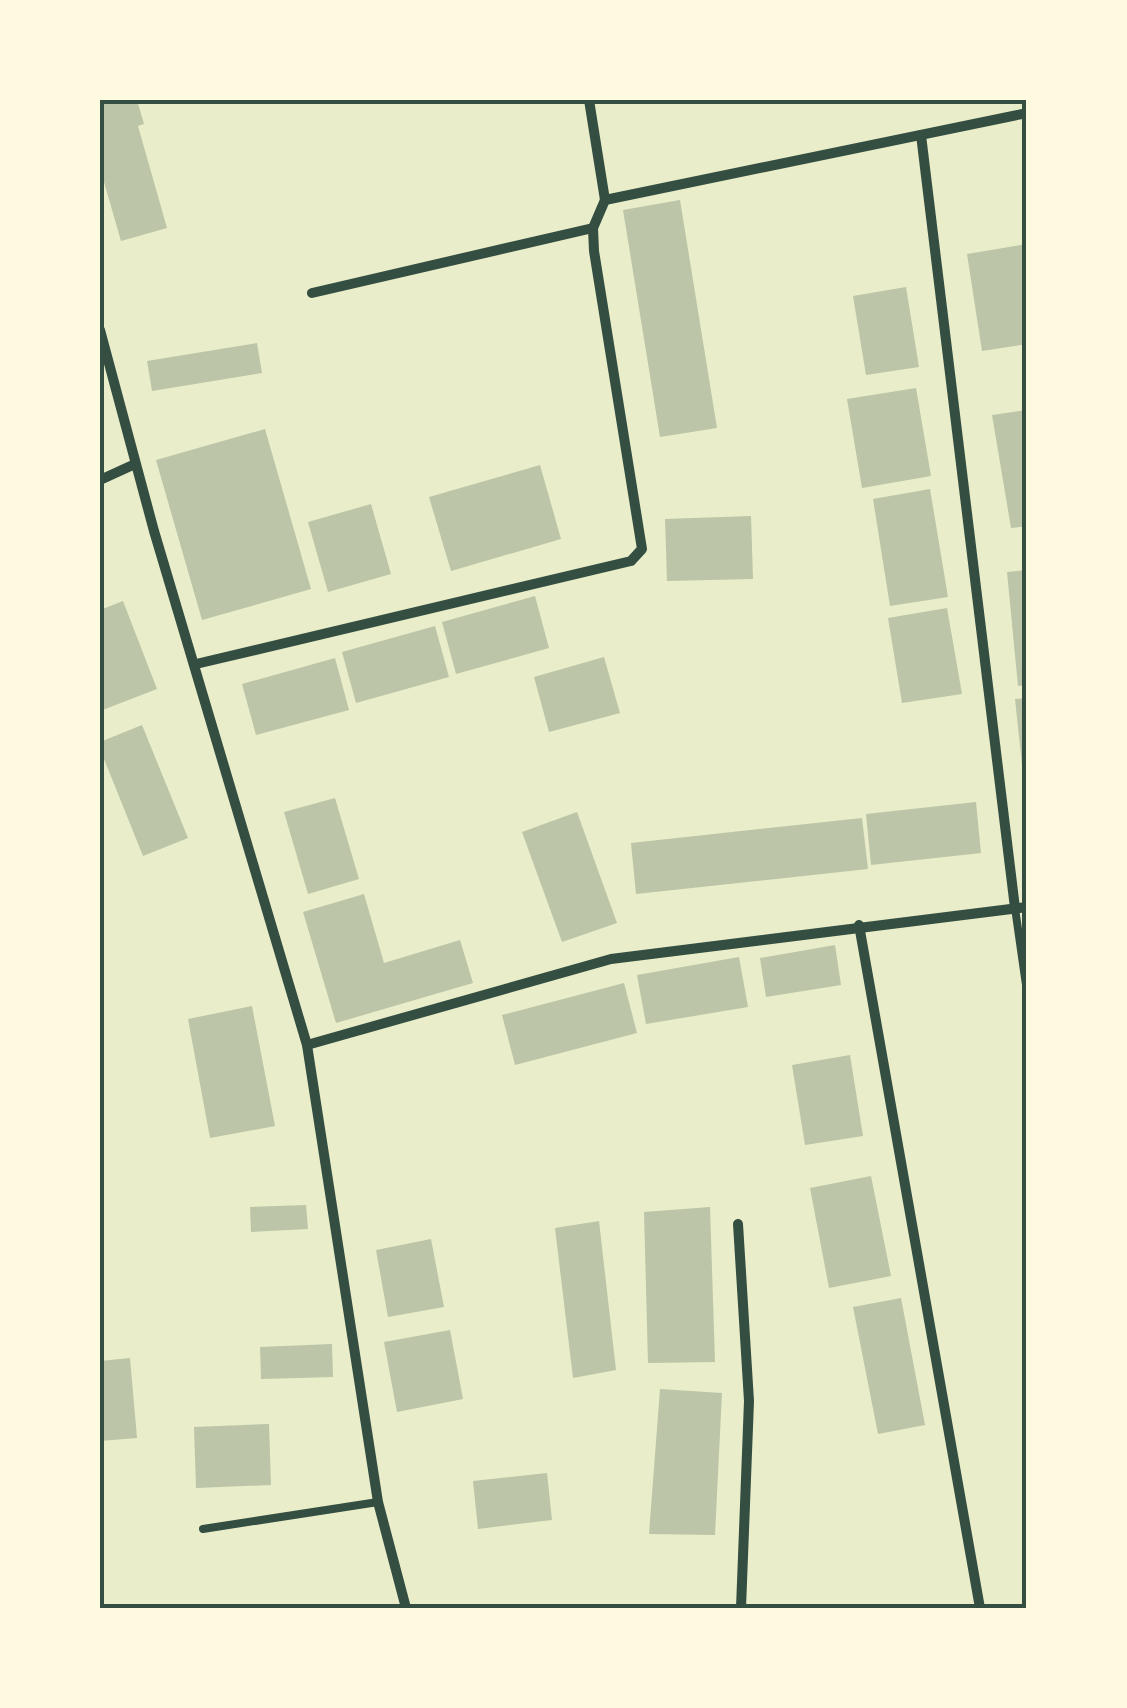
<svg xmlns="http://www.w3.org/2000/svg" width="1127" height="1708" font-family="Arial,sans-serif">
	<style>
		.building { fill: #bcc5a7 }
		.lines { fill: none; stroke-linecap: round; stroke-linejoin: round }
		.service { stroke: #344e41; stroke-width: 8 }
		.minor { stroke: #344e41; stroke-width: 10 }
		.neatline { fill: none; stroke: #344e41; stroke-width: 4 }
	</style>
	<rect width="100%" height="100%" fill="#e9edc9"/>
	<!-- building -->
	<g class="building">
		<polygon points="100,100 137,100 144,124 138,126 167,228 121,241 100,168"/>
		<polygon points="680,200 717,428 660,437 623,210"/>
		<polygon points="1027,244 1027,344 982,351 967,254"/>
		<polygon points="906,287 919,367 866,375 853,296"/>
		<polygon points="257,343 262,373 152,391 147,361"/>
		<polygon points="916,388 931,476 862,488 847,399"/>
		<polygon points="1027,410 1027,526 1011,528 992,415"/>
		<polygon points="265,429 311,589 202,620 156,460"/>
		<polygon points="540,465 561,539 451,571 429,497"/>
		<polygon points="930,489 948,597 890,606 873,499"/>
		<polygon points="371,504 391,574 328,592 308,522"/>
		<polygon points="751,516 753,579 667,581 665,519"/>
		<polygon points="1027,570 1027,685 1018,686 1007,572"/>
		<polygon points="535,596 549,648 456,674 442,622"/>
		<polygon points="123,601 157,689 100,711 100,610"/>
		<polygon points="947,608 962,694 902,703 888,618"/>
		<polygon points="435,626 449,677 356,703 342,652"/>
		<polygon points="604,657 620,713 549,732 534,677"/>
		<polygon points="335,658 349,710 256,735 242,684"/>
		<polygon points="1027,698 1027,774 1023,774 1015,699"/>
		<polygon points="142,725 188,838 143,856 100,749 100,742"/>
		<polygon points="335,798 359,879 308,894 284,812"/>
		<polygon points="976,802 981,853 871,865 866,814"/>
		<polygon points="577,812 617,923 562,942 522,832"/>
		<polygon points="862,818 868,869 636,894 631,843"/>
		<polygon points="364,894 384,963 460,940 473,983 336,1023 303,912"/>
		<polygon points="835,945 841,985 766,997 760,958"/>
		<polygon points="739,957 748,1007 646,1024 637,975"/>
		<polygon points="624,983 637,1033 515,1065 502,1015"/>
		<polygon points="252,1006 275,1126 210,1138 188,1019"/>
		<polygon points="850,1055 863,1136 805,1145 792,1065"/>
		<polygon points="871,1176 891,1276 829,1288 810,1188"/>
		<polygon points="306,1205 308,1229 251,1232 250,1207"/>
		<polygon points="710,1207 715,1362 648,1363 644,1212"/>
		<polygon points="599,1221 616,1370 573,1378 555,1228"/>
		<polygon points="431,1239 444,1307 388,1317 376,1250"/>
		<polygon points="901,1298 925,1425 878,1434 853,1307"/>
		<polygon points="450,1330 463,1399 397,1412 384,1342"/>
		<polygon points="332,1344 333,1377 261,1379 260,1347"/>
		<polygon points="130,1358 137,1438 100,1441 100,1361"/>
		<polygon points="660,1389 722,1393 715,1535 649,1534"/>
		<polygon points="269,1424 271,1485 196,1488 194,1427"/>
		<polygon points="547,1473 552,1520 478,1529 473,1481"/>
	</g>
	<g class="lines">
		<!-- service -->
		<g class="service">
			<polyline points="1015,908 1027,992"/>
			<polyline points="203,1529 378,1502"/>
		</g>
		<!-- minor -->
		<g class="minor">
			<polyline points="589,100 605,200"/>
			<polyline points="921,135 1015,908"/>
			<polyline points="312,293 593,228"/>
			<polyline points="100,330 154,531 307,1045 378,1502 406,1608"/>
			<polyline points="100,480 135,464"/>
			<polyline points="196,664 631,561 642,549 594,251 593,228 605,200 1027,113"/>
			<polyline points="859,925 980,1608"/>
			<polyline points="307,1045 611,959 1027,907"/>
			<polyline points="738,1224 749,1401 741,1608"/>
		</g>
	</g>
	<!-- border -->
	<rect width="1127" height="1708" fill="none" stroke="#fefae0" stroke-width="205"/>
	<rect x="102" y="102" width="922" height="1504" class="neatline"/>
</svg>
